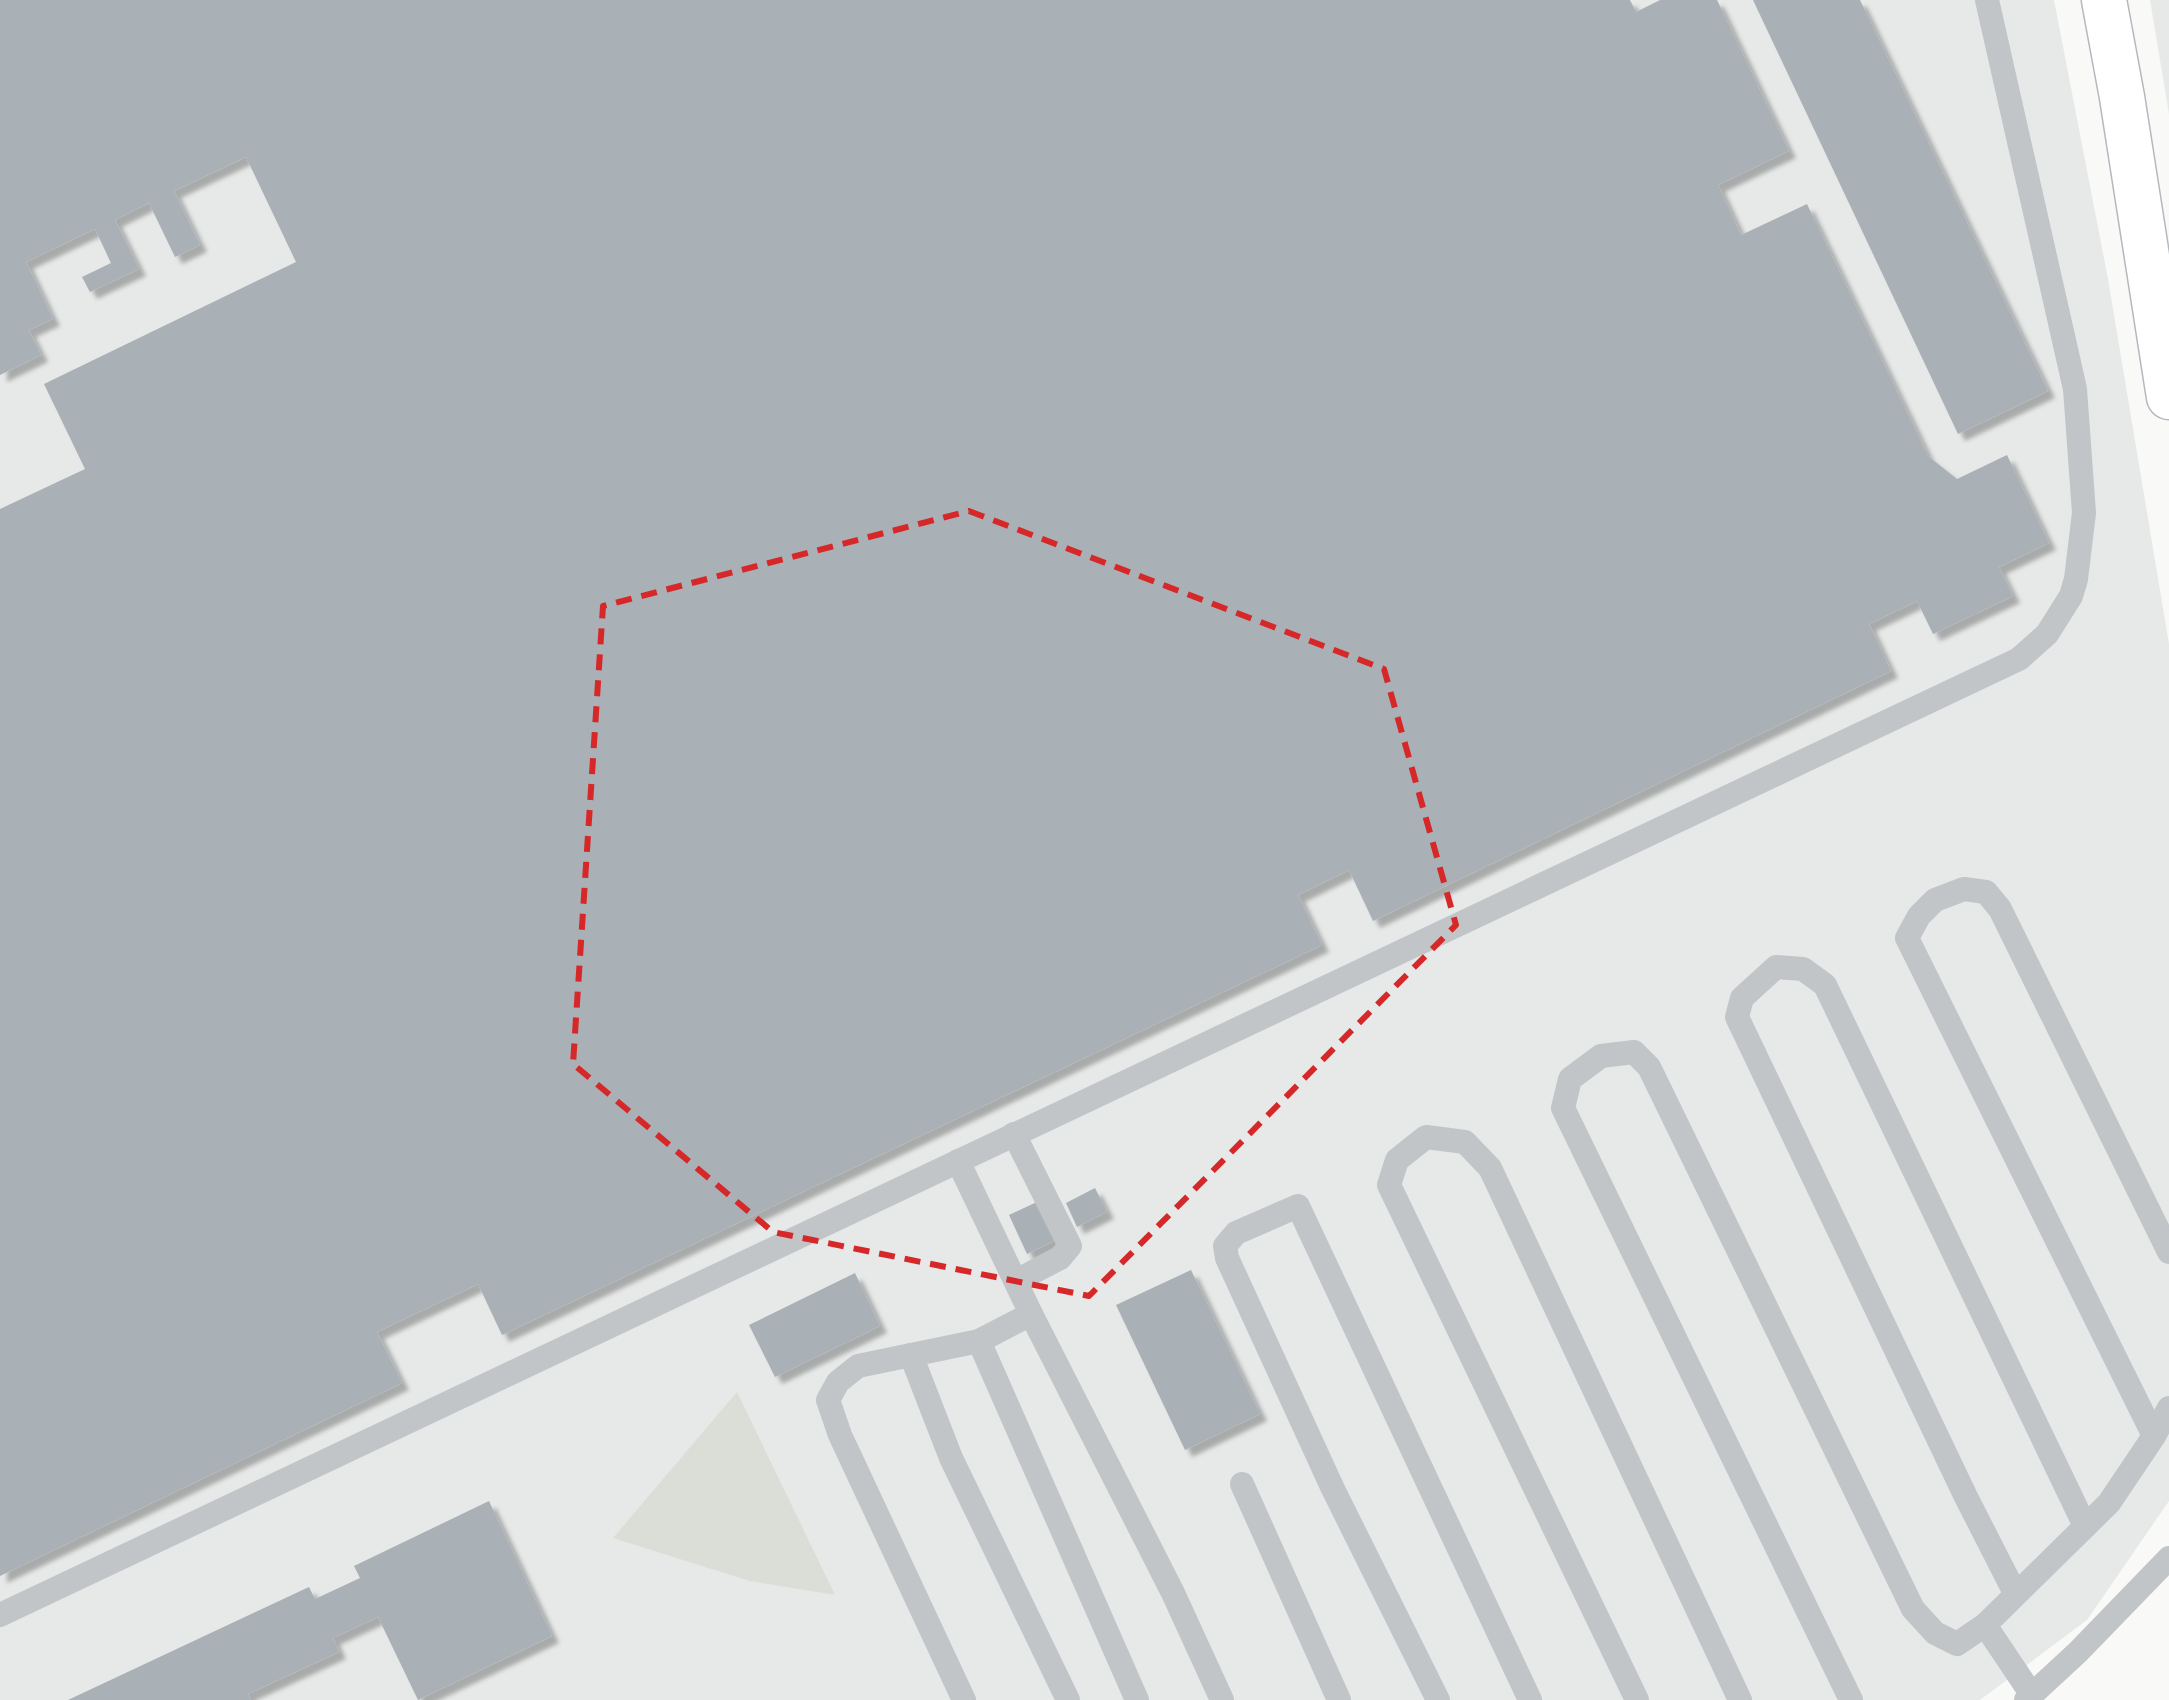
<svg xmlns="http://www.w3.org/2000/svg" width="2169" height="1700" font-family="'Titillium Web',sans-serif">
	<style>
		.built { fill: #e7e8e8 }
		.green { fill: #daded7 }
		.building { fill: #a9b0b6; filter: url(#shadow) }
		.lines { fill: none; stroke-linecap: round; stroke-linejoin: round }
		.secondary-casing { stroke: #b3b9bd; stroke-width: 47 }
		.lane { stroke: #c1c5c8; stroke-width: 24 }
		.secondary { stroke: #fff; stroke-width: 44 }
		.marked { fill: none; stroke: #d62828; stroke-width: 6; stroke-dasharray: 16 10; stroke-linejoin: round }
	</style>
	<defs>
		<filter id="shadow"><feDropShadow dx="7" dy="7" stdDeviation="2" flood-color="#0004"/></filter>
	</defs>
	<rect width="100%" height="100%" fill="#f9f9f8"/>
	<!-- built -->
	<g class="built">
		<polygon points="0,0 2054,0 2108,279 2169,644 2169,1501 2087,1620 1980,1700 0,1700"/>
		<polygon points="2150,0 2169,0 2169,114"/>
	</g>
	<!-- green -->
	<polygon class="green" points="737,1392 835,1595 750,1581 613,1538"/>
	<!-- building -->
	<g class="building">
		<polygon points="0,0 1630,0 1636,12 1660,0 1717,0 1789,151 1718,185 1741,235 1807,204 1928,456 1957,479 2007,455 2049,543 1999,567 2013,596 1933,634 1917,601 1869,624 1891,671 1373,921 1349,870 1298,895 1322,945 502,1335 478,1284 377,1332 402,1383 0,1576 0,509 85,469 44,384 296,262 246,157 174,191 200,245 175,257 149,203 115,220 139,269 90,292 82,277 111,263 95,229 26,262 53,319 29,330 41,355 0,375"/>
		<polygon points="1753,0 1860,0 2048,391 1958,434"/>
		<polygon points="1095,1188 1107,1212 1077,1227 1066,1203"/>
		<polygon points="1039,1201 1058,1239 1027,1254 1009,1215"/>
		<polygon points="1191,1270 1260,1414 1185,1450 1116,1305"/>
		<polygon points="855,1273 880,1326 775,1377 749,1325"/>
		<polygon points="489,1501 552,1636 418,1700 378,1617 333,1638 339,1652 248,1694 251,1700 68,1700 309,1587 315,1599 360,1578 354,1566"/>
	</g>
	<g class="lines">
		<defs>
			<polyline id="secondary" points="2104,0 2122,97 2169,397"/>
		</defs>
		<!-- secondary casing -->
		<use href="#secondary" class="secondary-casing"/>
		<!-- lane -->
		<g class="lane">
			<polyline points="1014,1134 1070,1246 1060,1258 1016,1281"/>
			<polyline points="958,1161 1031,1314 1173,1593 1222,1700"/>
			<polyline points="979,1341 1137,1700"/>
			<polyline points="911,1355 951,1458 1068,1700"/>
			<polyline points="2154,1436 1907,938 1919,916 1935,900 1964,889 1986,892 2000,909 2169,1252"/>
			<polyline points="1242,1484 1339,1700"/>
			<polyline points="2015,1593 1966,1497 1737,1017 1742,998 1776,967 1803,969 1825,985 2085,1526"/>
			<polyline points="0,1615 2019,659 2047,634 2071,596 2076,579 2084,513 2075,389 1987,0"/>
			<polyline points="2032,1695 1985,1625 2109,1503 2154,1436 2169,1408"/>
			<polyline points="964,1700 840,1435 828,1400 838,1382 858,1366 979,1341 1031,1314"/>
			<polyline points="1438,1700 1333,1489 1227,1258 1225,1246 1236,1233 1298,1206 1530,1700"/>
			<polyline points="1637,1700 1389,1185 1397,1160 1426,1137 1465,1142 1490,1168 1740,1700"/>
			<polyline points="1851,1700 1563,1108 1570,1079 1601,1056 1634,1052 1649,1067 1913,1609 1935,1633 1957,1644 1985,1625"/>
			<polyline points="2026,1700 2078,1652 2169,1558"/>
		</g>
		<!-- secondary -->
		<use href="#secondary" class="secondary"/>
	</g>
	<!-- marked area -->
	<path class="marked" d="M969,511l415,158 72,256 -367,371 -316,-64 -200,-168 30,-458z"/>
</svg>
